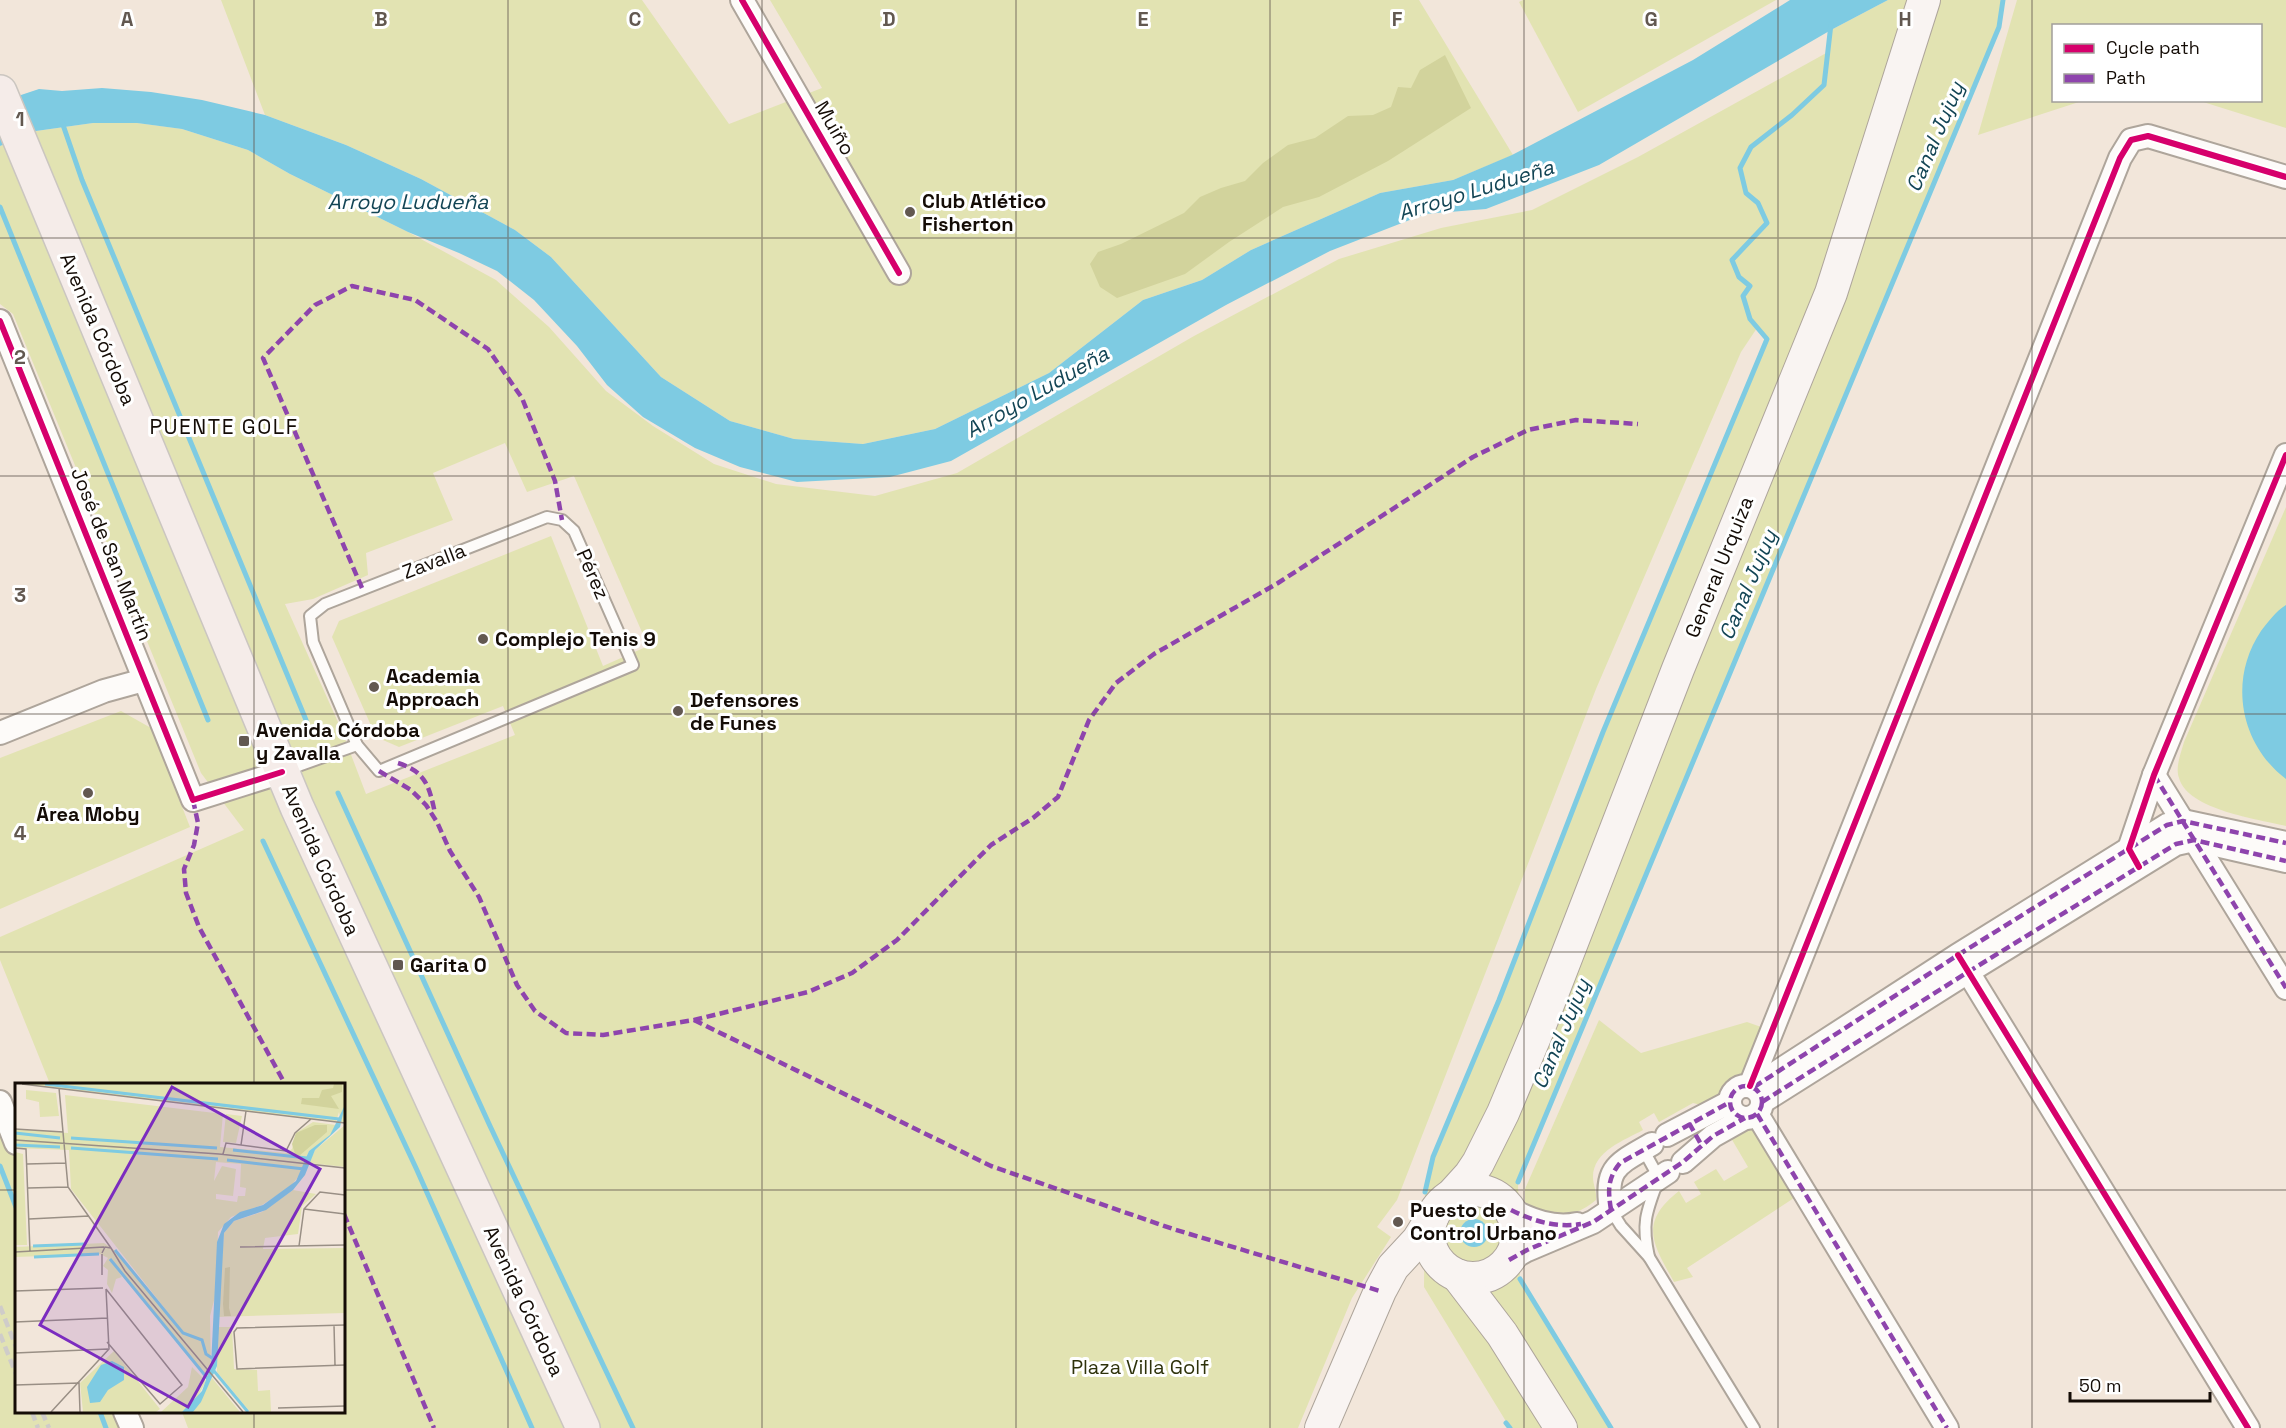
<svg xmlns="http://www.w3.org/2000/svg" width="2286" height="1428" font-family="'Space Grotesk',sans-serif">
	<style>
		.green { fill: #e2e3b2; fill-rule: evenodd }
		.forest { fill: #d2d39c }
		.water { fill: #7ecbe2 }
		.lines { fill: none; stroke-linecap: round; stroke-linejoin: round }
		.stream { stroke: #7ecbe2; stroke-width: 5 }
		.lane-casing { stroke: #aea59b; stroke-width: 14 }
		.street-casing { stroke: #aea59b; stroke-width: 26 }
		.secondary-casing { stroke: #aea59b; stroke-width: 34 }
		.primary-casing { stroke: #cbc6c0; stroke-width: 36 }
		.lane { stroke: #fdfbf9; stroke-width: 10 }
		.street { stroke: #fdfbf9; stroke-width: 22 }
		.secondary { stroke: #f9f4f2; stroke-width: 32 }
		.primary { stroke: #f5ece9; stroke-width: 33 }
		.rail { stroke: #cfccc9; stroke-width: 4.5; stroke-dasharray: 9 4.5; stroke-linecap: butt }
		.quiet { stroke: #8e44ad; stroke-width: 4.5; stroke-dasharray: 9 4.5; stroke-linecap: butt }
		.cycleway-casing { stroke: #fff; stroke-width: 10 }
		.cycleway { stroke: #d6006c; stroke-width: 6 }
		.grid { fill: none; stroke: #625850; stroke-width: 1.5; stroke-opacity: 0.55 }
		.poi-dot { fill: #625850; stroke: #fff; stroke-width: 2 }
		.labels { text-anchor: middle; stroke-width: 6; stroke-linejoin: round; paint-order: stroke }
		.street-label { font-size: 20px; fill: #140c06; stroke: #fff }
		.poi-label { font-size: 20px; font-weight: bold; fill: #140c06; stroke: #fff; text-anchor: start }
		.park-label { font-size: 20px; fill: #2e320b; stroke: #fff }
		.water-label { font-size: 21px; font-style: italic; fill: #134555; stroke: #fff }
		.neighbourhood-label { font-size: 21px; letter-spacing: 1.5px; fill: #140c06; stroke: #fff }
		.inset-river { fill: none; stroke: #7ecbe2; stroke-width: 3 }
		.inset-road { fill: none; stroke: #998f85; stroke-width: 1.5 }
		.view { fill: #7b2cbf; fill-opacity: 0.15; stroke: #7b2cbf; stroke-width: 3 }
		.inset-edge { fill: none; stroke: #140c06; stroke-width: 3 }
		.grid-label { font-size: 20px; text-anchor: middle; font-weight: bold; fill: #625850; stroke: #fff; stroke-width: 6; stroke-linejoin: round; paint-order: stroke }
	</style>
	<rect width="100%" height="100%" fill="#f2e6da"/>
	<!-- green -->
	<g class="green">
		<polygon points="221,0 642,0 729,124 822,88 770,0 1419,0 1513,155 1453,180 1380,193 1251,250 1202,280 1143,300 1049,373 935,429 863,444 794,439 730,421 661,377 551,257 515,230 421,179 346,145 265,115"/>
		<polygon points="1523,0 1776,0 1578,112 1519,2"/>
		<path d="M1888,0h115l-4,27 -481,1155 2,97 91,149h-101l-86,-141 1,-95 8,-35 66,-157 104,-268 164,-393 -10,-11 -16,24 -145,337 -199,511 -20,27 14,10 -39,61 -54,130h-1110l-6,-16h162v-328h-294l-50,-124v-23l244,-107 -43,-57 -188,-459 -13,-10v-158l36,-15 57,-8h44l45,6 66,21 42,24 118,58 88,48 53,47 57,64 47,35 61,38 62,20 99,12 82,-23 237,-137 145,-77 102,-31 91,-18 106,-53 190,-105 3,-22zM505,443l22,49 47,-16 74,170 -45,20 -52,-130 -212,85 -7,16 44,100 23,10 104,-41 12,29 -149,59 -24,-63 -57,-127 28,-5 55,-24 -2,-22 87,-33 -20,-47z"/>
		<polygon points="2017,0 2286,0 2286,128 2200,101 2260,100 2260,26 2054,26 2054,100 2082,101 1978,135"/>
		<path d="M2286,507v319c-28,-7 -98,-16 -107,-48 -4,-11 2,-25 5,-36z"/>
		<polygon points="121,711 151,728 190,827 0,909 0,758"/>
		<path d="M1599,1020l42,33 106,-31 17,6 -16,44 -24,14 -4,9 -19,10 -8,-2 -34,19 -5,-9 -15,9 4,8c-18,10 -50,21 -50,47 0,8 4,14 3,23 -21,18 -51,25 -71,2v-13z"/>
		<polygon points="0,1102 16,1143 16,1412 125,1412 132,1428 0,1428"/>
		<path d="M1747,1128l9,2 41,66 -110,72 6,9 -19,5c-21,-38 -36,-59 5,-91l7,12 15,-9 -7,-12 22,-13 8,12 24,-14 -17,-29z"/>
	</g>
	<!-- forest -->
	<polygon class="forest" points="1445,55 1471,108 1388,161 1319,197 1283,207 1229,242 1185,274 1117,298 1100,287 1090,264 1098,252 1121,244 1184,213 1200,197 1221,188 1245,181 1263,163 1288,145 1315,138 1348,116 1373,115 1391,107 1398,87 1411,88 1420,70"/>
	<!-- water -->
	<g class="water">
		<polygon points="1790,0 1888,0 1831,30 1599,165 1486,209 1425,214 1330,251 1226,305 951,461 890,477 797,482 740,467 695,448 643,417 607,385 577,346 534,300 497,271 459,253 408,232 290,174 248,150 182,129 137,123 93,123 36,131 0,146 0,102 39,89 62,91 102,88 151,92 202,100 265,115 346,145 421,179 515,230 551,257 661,377 730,421 794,439 863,444 935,429 1049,373 1143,300 1202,280 1251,250 1380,193 1453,180 1512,155 1693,60"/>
		<path d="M2286,605v174c-46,-35 -58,-99 -25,-148 7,-9 15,-20 25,-26z"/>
		<circle cx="1474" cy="1233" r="14"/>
	</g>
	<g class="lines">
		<!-- stream -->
		<g class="stream">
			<polyline points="62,122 82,180 306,720"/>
			<polyline points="0,207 208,720"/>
			<polyline points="338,793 490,1126 633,1428"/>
			<polyline points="263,841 416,1168 532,1428"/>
			<polyline points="0,1166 16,1207"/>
			<polyline points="1518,1182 1999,27 2003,0"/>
			<polyline points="1425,1192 1433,1157 1499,1000 1603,732 1767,339 1750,319 1743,296 1750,286 1739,277 1732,260 1767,223 1758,203 1746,193 1740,168 1751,147 1792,115 1824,85 1831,24"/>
			<polyline points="1520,1279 1611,1428"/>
			<polyline points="100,1412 106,1428"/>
			<polyline points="1506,1423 1510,1428"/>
		</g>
		<defs>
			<g id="lane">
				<polygon points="547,517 562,520 574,531 633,665 379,771 357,745 313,642 310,616 325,604"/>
				<polyline points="284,771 357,745"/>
				<path d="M1643,1149l16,29c-12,32 -18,44 -10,79"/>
				<polyline points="1611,1210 1621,1226 1649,1257 1754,1428"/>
			</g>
			<g id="street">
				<polyline points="742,0 899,273"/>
				<polyline points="0,321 193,800 282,772"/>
				<polyline points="0,733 104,691 144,680"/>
				<polyline points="2154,775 2286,988"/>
				<polyline points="2131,852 2129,849 2154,775 2286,455"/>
				<polyline points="1960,959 2248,1428"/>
				<circle cx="1746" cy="1102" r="16"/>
				<polyline points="1750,1086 2120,158 2131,140 2148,136 2286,177"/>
				<polyline points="1754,1087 1958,955 2167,825 2183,821 2286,843"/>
				<polyline points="0,1102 16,1143"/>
				<polyline points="1762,1102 1968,972 2176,844 2194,840 2286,861"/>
				<polyline points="1757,1114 1947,1428"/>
				<polyline points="1667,1135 1730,1102"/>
				<polyline points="1683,1162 1713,1136 1745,1118"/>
				<path d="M1511,1210c20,10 42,19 66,14"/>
				<path d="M1611,1210c-7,-43 7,-46 41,-66"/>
				<polyline points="1509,1260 1527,1250 1593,1222 1668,1172"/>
				<polyline points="125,1412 132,1428"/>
			</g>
			<g id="secondary">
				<circle cx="1473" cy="1234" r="44"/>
				<polyline points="1451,1196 1470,1175 1478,1163 1503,1113 1542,1020 1678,669 1831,293 1924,0"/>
				<polyline points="1457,1275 1502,1334 1561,1428"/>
				<polyline points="1321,1428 1380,1291 1393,1267 1418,1240 1433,1216"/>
			</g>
			<polyline id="primary" points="0,92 297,807 583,1428"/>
		</defs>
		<!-- lane casing -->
		<use href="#lane" class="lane-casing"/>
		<!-- street casing -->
		<use href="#street" class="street-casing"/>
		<!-- secondary casing -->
		<use href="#secondary" class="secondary-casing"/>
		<!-- primary casing -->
		<use href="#primary" class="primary-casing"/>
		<!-- lane -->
		<use href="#lane" class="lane"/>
		<!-- street -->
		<use href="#street" class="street"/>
		<!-- secondary -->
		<use href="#secondary" class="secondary"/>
		<!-- primary -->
		<use href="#primary" class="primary"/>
		<!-- rail -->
		<g class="rail">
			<polyline points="0,1306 16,1347"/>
			<polyline points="0,1334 16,1374"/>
			<polyline points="32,1412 38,1428"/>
			<polyline points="42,1412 49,1428"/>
		</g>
		<!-- quiet -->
		<g class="quiet">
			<polyline points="362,588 263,358 315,305 352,286 415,300 488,349 522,398 555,481 562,520"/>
			<path d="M398,763c28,9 31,23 37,50"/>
			<polyline points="379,771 411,790 426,805 437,822 450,851 479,897 517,985 535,1011 566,1033 603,1035 694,1020 808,992 852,973 897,940 991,845 1033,818 1058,797 1089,720 1116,683 1154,654 1278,583 1473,457 1528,430 1576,420 1638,424"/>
			<polyline points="2154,775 2286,988"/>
			<polyline points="193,800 198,823 194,845 184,869 186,893 199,927 285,1084"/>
			<polyline points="694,1020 991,1166 1173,1229 1380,1291"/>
			<circle cx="1746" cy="1102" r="16"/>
			<polyline points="1754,1087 1958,955 2167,825 2183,821 2286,843"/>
			<polyline points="1762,1102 1968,972 2176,844 2194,840 2286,861"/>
			<polyline points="1757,1114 1947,1428"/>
			<polyline points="1689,1123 1702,1146"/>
			<path d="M1511,1210c22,11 45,18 70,14"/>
			<path d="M1611,1210c-3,-19 -4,-31 9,-47l110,-61"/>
			<polyline points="344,1214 434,1428"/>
			<polyline points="1509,1260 1527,1250 1593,1222 1683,1162 1713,1136 1745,1118"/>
		</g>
		<defs>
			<g id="cycleway">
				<polyline points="742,0 899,273"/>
				<polyline points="0,321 193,800 282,772"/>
				<polyline points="2139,867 2129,849 2154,775 2286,455"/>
				<polyline points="1958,955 2248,1428"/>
				<polyline points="1750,1086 2120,158 2131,140 2148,136 2286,177"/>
			</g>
		</defs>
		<!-- cycleway casing -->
		<use href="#cycleway" class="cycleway-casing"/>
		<!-- cycleway -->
		<use href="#cycleway" class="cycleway"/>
	</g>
	<!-- grid -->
	<path class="grid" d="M254,0v1084M508,0v1428M762,0v1428M1016,0v1428M1270,0v1428M1524,0v1428M1778,0v1428M2032,0v1428M0,238h2286M0,476h2286M0,714h2286M0,952h2286M0,1190h16M344,1190h1942M254,1412v16"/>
	<!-- markers -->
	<g class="poi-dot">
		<circle cx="910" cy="212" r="6"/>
		<circle cx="483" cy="639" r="6"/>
		<circle cx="374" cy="687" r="6"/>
		<circle cx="678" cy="711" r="6"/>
		<rect x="238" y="735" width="12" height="12" rx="3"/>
		<circle cx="88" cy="793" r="6"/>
		<rect x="392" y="959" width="12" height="12" rx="3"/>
		<circle cx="1398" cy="1222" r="6"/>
	</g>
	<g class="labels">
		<!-- street labels -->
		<g class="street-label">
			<text transform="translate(835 128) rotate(60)" y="7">Muiño</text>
			<text transform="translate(98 329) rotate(67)" y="7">Avenida Córdoba</text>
			<text transform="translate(112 554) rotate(68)" y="7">José de San Martín</text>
			<text transform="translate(434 561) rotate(-21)" y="7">Zavalla</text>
			<text transform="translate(1719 567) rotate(-68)" y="7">General Urquiza</text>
			<text transform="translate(593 574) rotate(66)" y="7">Pérez</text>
			<text transform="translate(321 860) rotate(66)" y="7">Avenida Córdoba</text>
			<text transform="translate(524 1301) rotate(65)" y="7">Avenida Córdoba</text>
		</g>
		<!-- poi labels -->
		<g class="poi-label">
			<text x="922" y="208">Club Atlético<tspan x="922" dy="23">Fisherton</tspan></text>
			<text x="495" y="646">Complejo Tenis 9</text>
			<text x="386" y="683">Academia<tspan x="386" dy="23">Approach</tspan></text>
			<text x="690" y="707">Defensores<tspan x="690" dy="23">de Funes</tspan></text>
			<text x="256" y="737">Avenida Córdoba<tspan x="256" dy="23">y Zavalla</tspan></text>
			<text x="88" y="821" text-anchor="middle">Área Moby</text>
			<text x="410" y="972">Garita 0</text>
			<text x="1410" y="1217">Puesto de<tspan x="1410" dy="23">Control Urbano</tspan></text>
		</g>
		<!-- park labels -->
		<g class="park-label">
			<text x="1140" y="1374">Plaza Villa Golf</text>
		</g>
		<!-- water labels -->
		<g class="water-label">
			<text transform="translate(1935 137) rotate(-67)" y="7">Canal Jujuy</text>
			<text transform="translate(1476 190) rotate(-17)" y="7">Arroyo Ludueña</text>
			<text x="408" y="209">Arroyo Ludueña</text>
			<text transform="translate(1037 392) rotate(-30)" y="7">Arroyo Ludueña</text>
			<text transform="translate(1748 585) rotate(-67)" y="7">Canal Jujuy</text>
			<text transform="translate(1561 1034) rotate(-67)" y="7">Canal Jujuy</text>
		</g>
		<!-- neighbourhood labels -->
		<g class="neighbourhood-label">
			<text x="224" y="434">PUENTE GOLF</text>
		</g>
	</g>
	<!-- overview -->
	<g transform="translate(15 1083)">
		<rect width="330" height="330" fill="#f2e6da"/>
		<path d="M7,1h323v39h-4l-2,-11 -3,10zM11,7l30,3 3,23 -19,1 -1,-15 -13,-3zM50,12l158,19 -3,33 66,6 6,-4 4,-16 17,-11 23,3 -6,11 -21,15 -7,21 -12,15 -28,18 -31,12 -13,15 -2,61 -6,23 1,50 -4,13 -97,-120 12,18 -6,2 -4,14 -5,-9 1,-14 -5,-4 5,-8 -8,-4 -85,3v-10l89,-4 13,9 67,81 -113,-144 -2,-39 -54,-2v-19l53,4zM201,79l25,2 -1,23 6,1 -1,8h-7l-1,6 -21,-3v-5l17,2 3,-27 -14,-3 -8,15zM211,31l16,2 -6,27 -13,-1zM330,42v42l-36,-4 6,-13zM0,69l8,2 4,91h-12zM278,107l23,4 -14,12 -4,28 -33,4 -2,11 82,-1v65l-128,4 7,-84 10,-12 28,-9zM202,244h15l2,42 23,1 1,21 12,-1 1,22h-21l-33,-40zM99,268l46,58 -4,3h-73l-3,-29zM177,284l14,14 -9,17 -15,14h-21l27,-25zM197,295l28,34h-47z" fill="#e2e3b2" fill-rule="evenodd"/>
		<path d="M319,1h8v8l-11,4 8,13 -38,-5 1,-6h17l3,-8 11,-2zM300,42h12v7l-28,24 -4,-2 -3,-10 4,-11zM215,184l-1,41 2,8h-7l-1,-12 2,-36z" fill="#d2d39c"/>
		<path d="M330,22l-5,22 -25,23 -10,25 -12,15 -27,20 -32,11 -10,12 -7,133 -16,36 -8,10h-11l20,-21 9,-25 6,-124 7,-18 16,-12 23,-7 33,-24 13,-30 21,-16zM97,278l12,6v13l-16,10 -8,12 -10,1 -3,-16 14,-22z" fill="#7ecbe2"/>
		<path class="inset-river" d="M30,1l294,35M0,50l45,5M56,55l146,10M0,62l45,2M56,65l147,11M218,67l74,8M212,77l77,9M18,163l52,-2M100,167l68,83 19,7 4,14 6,4M19,174l65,-3M95,176l98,120M199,288l34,41"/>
		<path class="inset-road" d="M7,1l323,39M44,5l9,99 43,61M0,46l48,3M0,57l204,14 126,14M226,62l5,-34M0,65l11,1 4,103M208,71l3,-11 60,8 9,-18 16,-14M12,81l39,-1M13,105l40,-1M289,126l41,5M14,136l60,-3M284,163l5,-37 16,-17 25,3M225,164l105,-2M0,169l89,-5M87,170l3,-6 6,1 14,23 118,141M87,171v21M91,206l76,96 -22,19 -53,-62M0,208l88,-3M0,239l93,-4M319,242l1,40M330,242l-108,3 -3,4 3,37 108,-4M0,270l93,-4M0,302l64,-2 1,29M263,325l67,-2M36,329l58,-63 -3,-60"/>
		<path class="view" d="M157,4l148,82 -132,238 -148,-82z"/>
		<rect width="330" height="330" class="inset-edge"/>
	</g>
	<g class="grid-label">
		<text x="127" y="26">A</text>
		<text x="381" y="26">B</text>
		<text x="635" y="26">C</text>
		<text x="889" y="26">D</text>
		<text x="1143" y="26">E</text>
		<text x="1397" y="26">F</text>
		<text x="1651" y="26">G</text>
		<text x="1905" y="26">H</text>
		<text x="20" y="126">1</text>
		<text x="20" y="364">2</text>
		<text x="20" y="602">3</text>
		<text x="20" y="840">4</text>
	</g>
	<!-- legend -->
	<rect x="2052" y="24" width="210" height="78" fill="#ffffff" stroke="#a19e9b" stroke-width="1.5"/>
	<rect x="2064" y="44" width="30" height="9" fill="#d6006c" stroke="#a19e9b" stroke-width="1.5"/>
	<text x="2106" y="54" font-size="18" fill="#140c06">Cycle path</text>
	<rect x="2064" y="74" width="30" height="9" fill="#8e44ad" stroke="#a19e9b" stroke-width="1.5"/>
	<text x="2106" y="84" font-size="18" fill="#140c06">Path</text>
	<!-- scale -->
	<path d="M2070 1392v9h140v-9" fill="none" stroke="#140c06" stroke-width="3"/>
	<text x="2079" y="1392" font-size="18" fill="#140c06" stroke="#ffffff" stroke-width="4.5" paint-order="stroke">50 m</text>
</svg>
